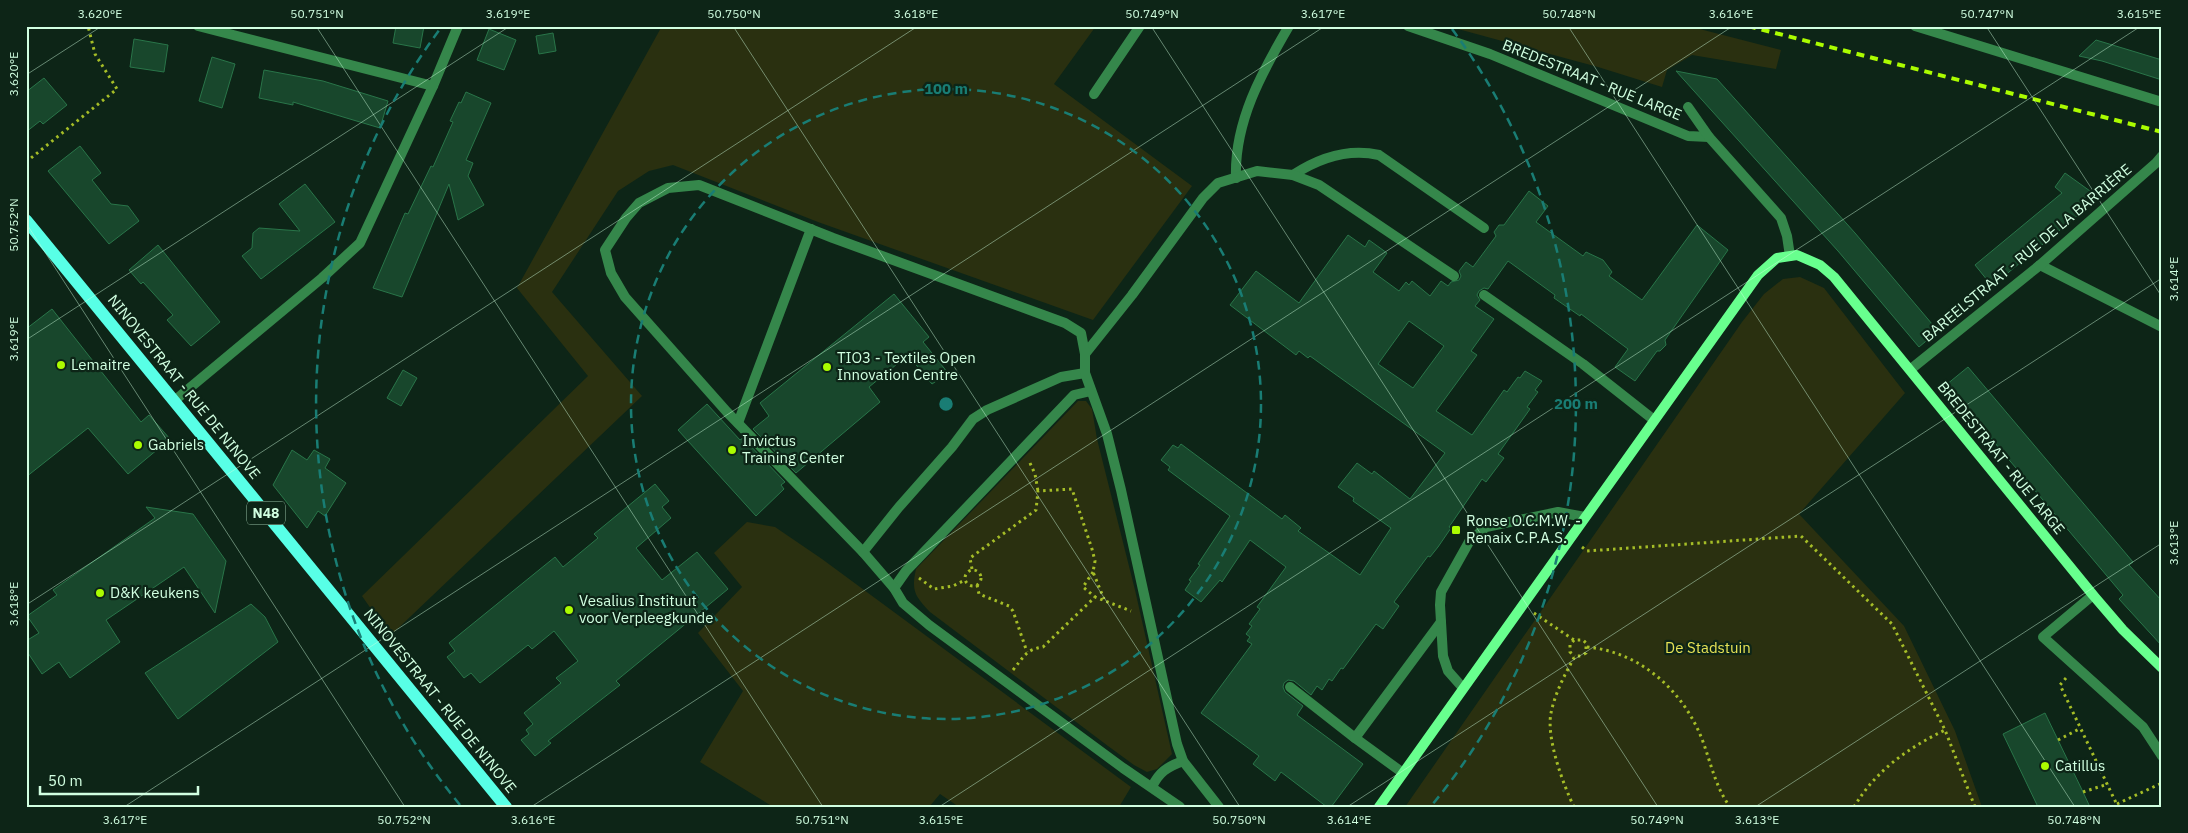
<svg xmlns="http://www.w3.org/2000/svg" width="2188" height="833" font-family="'IBM Plex Sans',sans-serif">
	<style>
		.green { fill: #2a3010 }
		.building { fill: #18472c; stroke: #297549; fill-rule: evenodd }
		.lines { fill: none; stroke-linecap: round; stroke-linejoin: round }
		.path { stroke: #a5bd27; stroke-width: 3; stroke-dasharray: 2.5 4; stroke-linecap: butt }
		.lane { stroke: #35874b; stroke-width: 10 }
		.street { stroke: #35874b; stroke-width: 10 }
		.secondary { stroke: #68ff8e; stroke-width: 10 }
		.primary { stroke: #58ffe6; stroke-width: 12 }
		.rail { stroke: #abfc00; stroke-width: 4; stroke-dasharray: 8 6; stroke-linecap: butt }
		.ticks { fill: none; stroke: #d1ffe1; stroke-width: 1; stroke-opacity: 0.45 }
		.ring { fill: none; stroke: #197d74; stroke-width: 2.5; stroke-dasharray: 9 6 }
		.poi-dot { fill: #abfc00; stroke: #0d2517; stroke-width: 2 }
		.labels { text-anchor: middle; stroke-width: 4.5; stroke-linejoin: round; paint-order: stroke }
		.shield { fill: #0d2517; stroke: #96bea4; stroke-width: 1 }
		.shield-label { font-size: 14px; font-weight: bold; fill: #d1ffe1 }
		.street-label { font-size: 15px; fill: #d1ffe1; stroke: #0d2517 }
		.poi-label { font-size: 15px; fill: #d1ffe1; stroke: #0d2517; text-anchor: start }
		.park-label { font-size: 15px; fill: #e7e356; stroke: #0d2517 }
		.centre { fill: #197d74; stroke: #0d2517; stroke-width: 2.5 }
		.ring-label { font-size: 15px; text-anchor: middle; font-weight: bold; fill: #197d74; stroke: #0d2517; stroke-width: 4.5; stroke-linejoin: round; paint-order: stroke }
		.neatline { fill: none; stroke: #d1ffe1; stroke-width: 2 }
		.ticks-label { font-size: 12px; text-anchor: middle; fill: #d1ffe1 }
	</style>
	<rect width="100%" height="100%" fill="#0d2517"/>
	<!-- green -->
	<g class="green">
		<polygon points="662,26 1096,26 1054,84 1192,186 1093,320 818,222 673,165 649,171 618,191 552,292 642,396 390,636 362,596 588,376 517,288"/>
		<polygon points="1447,26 1688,26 1781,50 1776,69 1692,55 1667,70 1662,87 1598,67"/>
		<polygon points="1800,277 1824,288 1905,393 1799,514 1904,626 1955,731 1982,807 1405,807 1742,322 1764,294 1783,279"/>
		<path d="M1078,401h8l6,8 5,30 38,151 37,164 -15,15 -10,3 -13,-7 -26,-19 -178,-134c-15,-16 -19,-21 -14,-43z"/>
		<polygon points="747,522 775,527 822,559 1131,787 1119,807 959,807 940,794 929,807 770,807 770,805 700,762 743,691 698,633 742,587 714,553"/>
	</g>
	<!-- building -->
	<g class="building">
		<polygon points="396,26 424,26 420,48 393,43"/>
		<polygon points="489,29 516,40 504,70 477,60"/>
		<polygon points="553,33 556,51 539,54 536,36"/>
		<polygon points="134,39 168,45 164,72 130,67"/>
		<polygon points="2096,40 2162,60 2162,80 2102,61 2079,56"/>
		<polygon points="212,57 235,64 222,108 199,101"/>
		<polygon points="264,70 323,81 388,101 380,128 293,102 293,105 259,98"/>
		<polygon points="1676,71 1717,79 1855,233 1938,331 1919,347 1838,251"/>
		<polygon points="44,78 67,105 43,124 40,121 26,132 26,92"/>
		<polygon points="466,92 491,103 466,160 473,163 468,176 484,205 458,220 449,184 402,297 373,288 405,213 408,214 431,166 433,167 453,122 450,121 459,102 461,103"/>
		<polygon points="80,146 101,173 92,180 111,204 128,206 139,221 109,244 48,171"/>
		<polygon points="2065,173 2090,191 2078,207 2083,211 1992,286 1975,265 2062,193 2055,187"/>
		<polygon points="305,184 335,222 261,279 242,256 252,248 253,233 259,228 300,231 279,204"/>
		<path d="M1529,191l19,15 -12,16 47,34 3,-4 17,8 9,12 -3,4 33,24 55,-75 31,25 -63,90 1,5 -6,6h-3l-22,30 -20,-14 13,-18 -47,-35 -1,2 -26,-18 1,-3 -47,-34 -20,28 -4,-1 -5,3 -2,4 3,5 -5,6 19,13 -23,32 6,4 -41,56 36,24 32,-45 3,2 11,-15 2,1 5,-7 17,10 -7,9 3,2 -11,15 3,2 -32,45 6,4 -18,24 -4,-3 -33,48 2,1 -13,19 -8,10 -2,-1 -34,46 5,4 -16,23 -7,-5 -33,45 -2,-1 -9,13 -3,-2 -7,11 -5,-4 -6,9 -17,-14 -6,-1 -4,3 -1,4 2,5 18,14 -6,9 66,49 -32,43h-4l-46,-35 -6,9 -22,-17 6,-8 -58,-43 51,-69 -5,-3 3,-4 -4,-3 6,-8 -3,-2 11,-15 -3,-2 29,-40 -36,-27 -28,42 -2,-2 -19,22 -16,-12 6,-9 -2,-1 11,-15 -2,-1 32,-48 -62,-46 2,-3 -9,-7 12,-15 5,3 3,-4 101,75 3,-4 16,13 -3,3 62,44 31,-47 -38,-27 1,-3 -16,-11 19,-24 15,11 2,-3 36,28 35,-46 -135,-97 -2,2 -9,-7 -3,4 -66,-50 26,-34 43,32 49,-68 17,12 4,-7 18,13 -14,19 26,19 7,-9 3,3 3,-4 18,15 11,-15 7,5 3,-4 8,-2 2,-4 -2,-5 7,-9 7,5 23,-31 -2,-4 5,-7h5zM1409,321l35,25 -31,42 -35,-24z"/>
		<polygon points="158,245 220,322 191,346 167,320 173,315 143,282 141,284 129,270"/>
		<polygon points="894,294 929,337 923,342 948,373 932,384 908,355 869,387 880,402 796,473 753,429 769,416 760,403"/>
		<polygon points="52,309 141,422 149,415 170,439 128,474 88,428 26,477 26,329"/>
		<polygon points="1968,367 2133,562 2129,565 2162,601 2162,646 2119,599 2123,595 1946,385"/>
		<polygon points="403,370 417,378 401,406 387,398"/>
		<polygon points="707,404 740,440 743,438 785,482 781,485 784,489 756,516 678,430"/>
		<polygon points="292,450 307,460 314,450 330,459 325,468 346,483 325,516 318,511 307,528 273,485"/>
		<polygon points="655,484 669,501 662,507 671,518 636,548 662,580 697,552 728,589 616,681 620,685 548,741 551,743 535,756 521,740 529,734 526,730 533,724 524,713 561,683 556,678 578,661 554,631 532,649 528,645 480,683 471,673 464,678 447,657 455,651 449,643 555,557 563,567 598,538 594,534"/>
		<polygon points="146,507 193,514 226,561 215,613 184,567 106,620 120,642 70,678 59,662 42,674 26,650 26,641 39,633 27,616 57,595 53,590 155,518"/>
		<polygon points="251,604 265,617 278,642 178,719 145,673"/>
		<polygon points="2045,713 2083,792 2090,807 2038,807 2003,734"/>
	</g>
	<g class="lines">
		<!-- path -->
		<g class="path">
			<polyline points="26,162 117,89 95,54 88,26"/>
			<polyline points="1030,463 1035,474 1038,491"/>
			<polyline points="1582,547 1587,551 1801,536 1892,624 1945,730 1975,807"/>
			<polyline points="972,569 970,558 1036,510 1038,491 1072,489 1092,549 1095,561 1093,572 1104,599"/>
			<circle cx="973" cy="578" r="8"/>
			<polyline points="1093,572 1083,587 1095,597"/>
			<polyline points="919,578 934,589 953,586 965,580"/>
			<polyline points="977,585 979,594 1009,606 1013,611 1027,652"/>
			<polyline points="1534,613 1574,640 1583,640 1586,643 1586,653 1581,656 1575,656"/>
			<polyline points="1574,640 1570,645 1570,652 1575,656"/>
			<path d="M1587,647c54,5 96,44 115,92 9,24 13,47 28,68"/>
			<path d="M1013,670c10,-12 13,-21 30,-23l52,-50 36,14"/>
			<polyline points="2066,678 2060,685 2118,807"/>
			<polyline points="2058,740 2081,728"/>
			<polyline points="2083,792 2108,784"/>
			<polyline points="2117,804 2162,783"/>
			<path d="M1574,807c-11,-23 -28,-69 -23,-94 4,-20 14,-39 24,-57"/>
			<path d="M1854,807c21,-36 54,-59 91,-77"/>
		</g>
		<!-- lane -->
		<g class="lane">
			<path d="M1293,175c26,-17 55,-27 86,-20l105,73"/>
			<path d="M1236,178c-2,-56 26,-106 53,-152"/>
			<polyline points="1484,295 1583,364 1654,420"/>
			<polyline points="1085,354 1132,295 1203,198 1218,183 1257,171 1293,175 1319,185 1454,276"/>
			<polyline points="738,423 811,229"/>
			<polyline points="863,552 899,507 952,447 973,419 987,410 1061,377 1085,373"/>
			<polyline points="894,588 906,571 1074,395 1091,391"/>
			<polyline points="2093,595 2043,637 2143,727 2162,756"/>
			<polyline points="1290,687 1355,738"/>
			<polyline points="1463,688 1448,671 1443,656 1440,605 1441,592 1469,542 1486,527 1558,512 1585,517"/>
			<polyline points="1403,773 1355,738 1441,622"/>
			<path d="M1152,787c7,-15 15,-20 31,-26"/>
			<polyline points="1180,807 1123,768 929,625 903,603 894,588 863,552 727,412 625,297 611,273 605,250 626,218 639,203 668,188 699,185 833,238 1065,323 1081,333 1085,354 1085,373 1107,434 1121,490 1177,744 1183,761 1219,807"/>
		</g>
		<!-- street -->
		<g class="street">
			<polyline points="198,26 433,86"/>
			<polyline points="1408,26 1490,54 1688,136 1709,137"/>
			<polyline points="1915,26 2162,102"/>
			<polyline points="1094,94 1140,26"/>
			<polyline points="1688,107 1709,137 1781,218 1787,236 1790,256"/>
			<polyline points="2040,265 2162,327"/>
			<polyline points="1911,369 2040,265 2156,163 2162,156"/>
			<polyline points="174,401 322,278 360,243 433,86 458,26"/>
		</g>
		<!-- secondary -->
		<polyline class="secondary" points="1379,807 1758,275 1777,258 1797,255 1820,265 1834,277 2093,595 2123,630 2162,668"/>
		<!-- primary -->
		<polyline class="primary" points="26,220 506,807"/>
		<!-- rail -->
		<polyline class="rail" points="1748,26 2162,132"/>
	</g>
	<!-- ticks -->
	<path class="ticks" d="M316,26l507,781M733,26l507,781M1151,26l507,781M1568,26l507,781M1986,26l176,271M26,75l76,-49M26,223l379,584M26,340l484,-314M26,605l892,-579M124,807l1201,-781M531,807l1202,-781M939,807l1202,-781M1347,807l815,-529M1755,807l407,-264"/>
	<!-- distance rings -->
	<g class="ring">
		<circle cx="946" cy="404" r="315"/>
		<path d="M460 805A630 630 0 0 1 440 29M1452 29A630 630 0 0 1 1432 805"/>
	</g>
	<!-- markers -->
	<g class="poi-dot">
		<circle cx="61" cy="365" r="5"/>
		<circle cx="827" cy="367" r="5"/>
		<circle cx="138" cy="445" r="5"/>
		<circle cx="732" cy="450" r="5"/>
		<rect x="1451" y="525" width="10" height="10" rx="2.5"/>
		<circle cx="100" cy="593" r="5"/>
		<circle cx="569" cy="610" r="5"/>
		<circle cx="2045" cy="766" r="5"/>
	</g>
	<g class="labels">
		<!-- shield labels -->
		<rect class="shield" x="247" y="501.5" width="38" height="23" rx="4"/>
		<g class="shield-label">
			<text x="266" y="518">N48</text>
		</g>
		<!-- street labels -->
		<g class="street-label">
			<text transform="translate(1592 80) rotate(22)" y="5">BREDESTRAAT - RUE LARGE</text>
			<text transform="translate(2027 253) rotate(-40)" y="5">BAREELSTRAAT - RUE DE LA BARRIÈRE</text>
			<text transform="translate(184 387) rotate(51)" y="5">NINOVESTRAAT - RUE DE NINOVE</text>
			<text transform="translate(2001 458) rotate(51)" y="5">BREDESTRAAT - RUE LARGE</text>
			<text transform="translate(440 701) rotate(51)" y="5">NINOVESTRAAT - RUE DE NINOVE</text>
		</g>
		<!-- poi labels -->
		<g class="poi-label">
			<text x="837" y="363">TIO3 - Textiles Open<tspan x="837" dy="17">Innovation Centre</tspan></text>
			<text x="71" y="370">Lemaitre</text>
			<text x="742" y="446">Invictus<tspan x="742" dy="17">Training Center</tspan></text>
			<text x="148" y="450">Gabriels</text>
			<text x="1466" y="526">Ronse O.C.M.W. -<tspan x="1466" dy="17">Renaix C.P.A.S.</tspan></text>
			<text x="110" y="598">D&amp;K keukens</text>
			<text x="579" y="606">Vesalius Instituut<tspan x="579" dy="17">voor Verpleegkunde</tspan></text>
			<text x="2055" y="771">Catillus</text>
		</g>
		<!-- park labels -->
		<g class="park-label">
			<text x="1708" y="653">De Stadstuin</text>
		</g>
	</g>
	<circle cx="946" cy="404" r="8" class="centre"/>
	<g class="ring-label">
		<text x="946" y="94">100 m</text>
		<text x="1576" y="409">200 m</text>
	</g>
	<!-- border -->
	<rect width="2188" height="833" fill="none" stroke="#0d2517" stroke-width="55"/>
	<!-- scale -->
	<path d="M40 786v8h158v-8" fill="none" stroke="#d1ffe1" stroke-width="2.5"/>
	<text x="48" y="786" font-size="15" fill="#d1ffe1" stroke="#0d2517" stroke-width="4" paint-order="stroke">50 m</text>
	<rect x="28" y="28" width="2132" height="778" class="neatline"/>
	<g class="ticks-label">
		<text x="100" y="18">3.620°E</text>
		<text x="317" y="18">50.751°N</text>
		<text x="508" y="18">3.619°E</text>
		<text x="734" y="18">50.750°N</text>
		<text x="916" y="18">3.618°E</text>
		<text x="1152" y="18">50.749°N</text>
		<text x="1323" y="18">3.617°E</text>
		<text x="1569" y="18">50.748°N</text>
		<text x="1731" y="18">3.616°E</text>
		<text x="1987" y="18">50.747°N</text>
		<text x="2139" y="18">3.615°E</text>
		<text transform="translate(14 74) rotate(-90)" y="4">3.620°E</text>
		<text transform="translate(14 225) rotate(-90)" y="4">50.752°N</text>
		<text transform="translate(2174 279) rotate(-90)" y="4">3.614°E</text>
		<text transform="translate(14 339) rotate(-90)" y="4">3.619°E</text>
		<text transform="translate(2174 543) rotate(-90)" y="4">3.613°E</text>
		<text transform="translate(14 604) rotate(-90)" y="4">3.618°E</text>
		<text x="125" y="824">3.617°E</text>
		<text x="404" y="824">50.752°N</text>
		<text x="533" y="824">3.616°E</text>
		<text x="822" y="824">50.751°N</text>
		<text x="941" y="824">3.615°E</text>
		<text x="1239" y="824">50.750°N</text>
		<text x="1349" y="824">3.614°E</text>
		<text x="1657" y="824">50.749°N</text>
		<text x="1757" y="824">3.613°E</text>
		<text x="2074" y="824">50.748°N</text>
	</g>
</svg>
